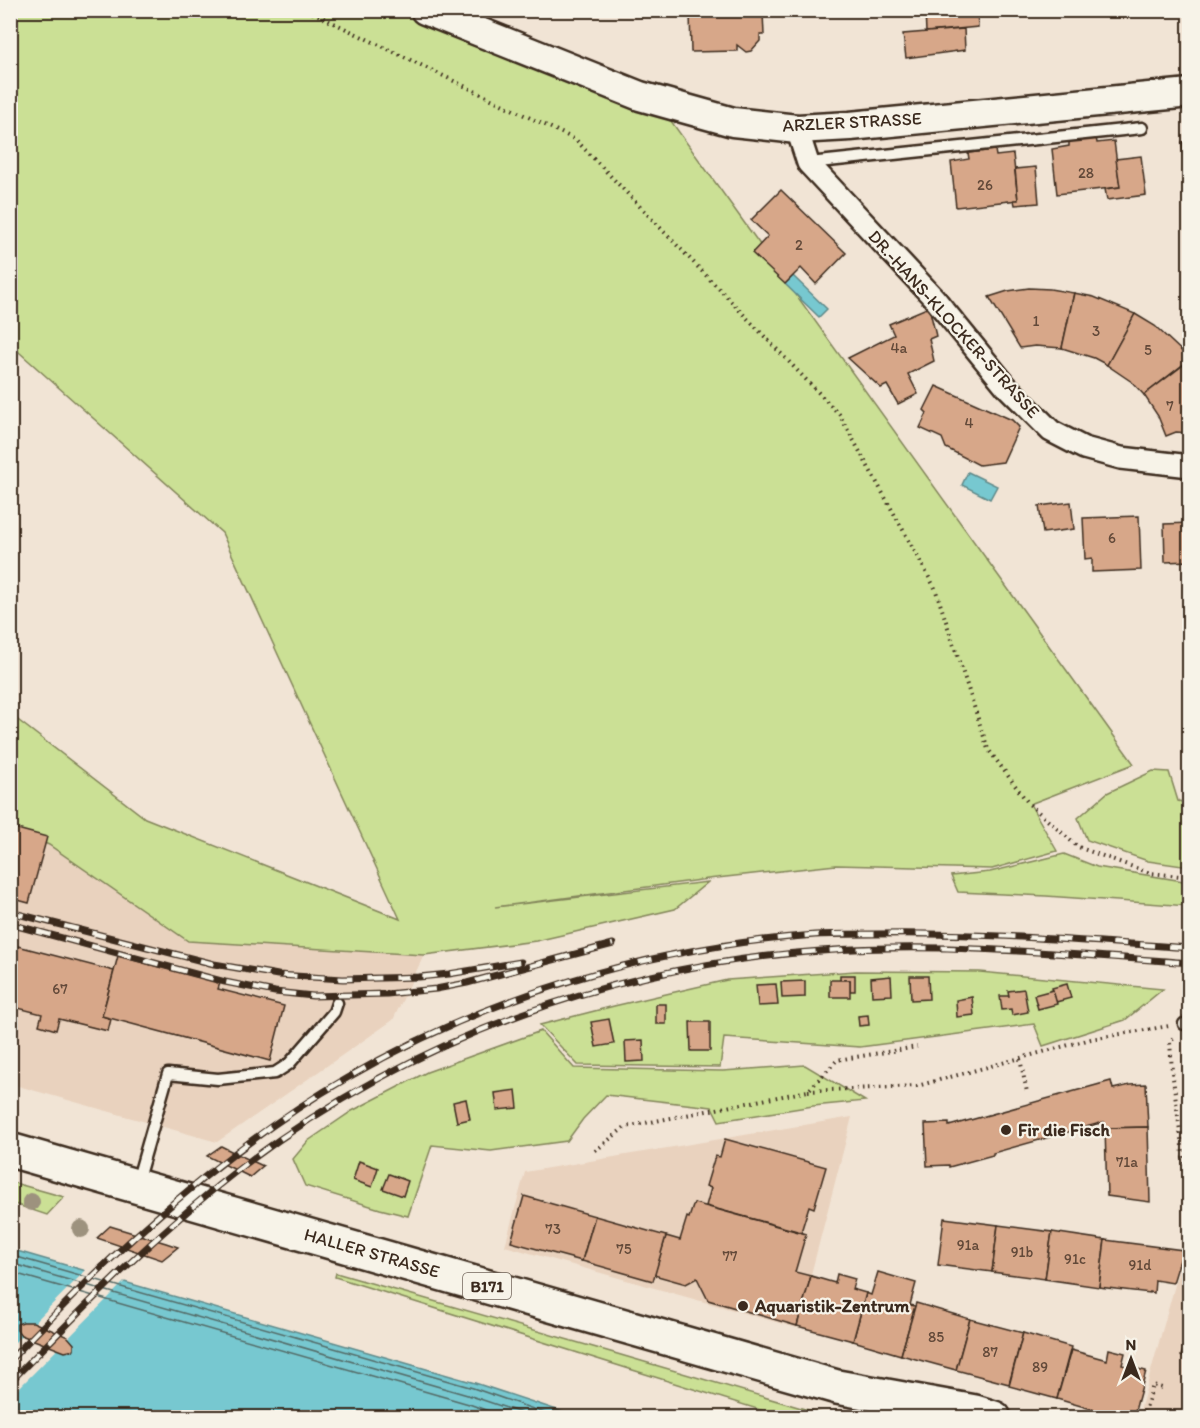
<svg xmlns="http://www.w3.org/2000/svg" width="1200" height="1428" font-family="Itim,sans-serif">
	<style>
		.built { fill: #e9d2be }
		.green { fill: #cbe095; stroke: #83855a; stroke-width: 1.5 }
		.water { fill: #77c8d0; stroke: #5f8989; stroke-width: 1.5 }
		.pier { fill: #f1e4d5 }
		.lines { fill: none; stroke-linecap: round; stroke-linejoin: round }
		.shore { stroke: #536965; stroke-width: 1.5 }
		.building { fill: #d7a789; stroke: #3b2a1e; stroke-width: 1.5 }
		.lane-casing { stroke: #3b2a1e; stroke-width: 15 }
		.street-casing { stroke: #3b2a1e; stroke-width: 26 }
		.secondary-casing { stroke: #3b2a1e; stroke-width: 33 }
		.primary-casing { stroke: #3b2a1e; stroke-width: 38 }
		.path { stroke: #3b2a1e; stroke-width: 4; stroke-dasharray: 1.5 4.5; stroke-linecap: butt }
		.lane { stroke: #f7f3e8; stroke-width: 10 }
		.street { stroke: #f7f3e8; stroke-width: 21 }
		.secondary { stroke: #f7f3e8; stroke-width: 28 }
		.primary { stroke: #f7f3e8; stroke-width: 33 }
		.rail-casing { stroke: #3b2a1e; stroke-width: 7 }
		.rail { stroke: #f7f3e8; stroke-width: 4.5; stroke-dasharray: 14; stroke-linecap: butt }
		.tree { fill: #9d927e }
		.poi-dot { fill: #3b2a1e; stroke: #f7f3e8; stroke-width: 2 }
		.labels { text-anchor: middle; stroke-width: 4.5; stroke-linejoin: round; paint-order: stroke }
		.number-label { font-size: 15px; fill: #624939 }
		.shield { fill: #f7f3e8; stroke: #73665b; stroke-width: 1.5 }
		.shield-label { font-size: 16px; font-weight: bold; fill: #3b2a1e }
		.street-label { font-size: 18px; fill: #3b2a1e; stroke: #f7f3e8 }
		.poi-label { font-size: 18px; font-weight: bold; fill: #3b2a1e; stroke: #f7f3e8; text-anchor: start }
	</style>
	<rect width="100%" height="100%" fill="#f1e4d5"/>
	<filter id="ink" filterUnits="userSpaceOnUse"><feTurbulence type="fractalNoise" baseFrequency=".0167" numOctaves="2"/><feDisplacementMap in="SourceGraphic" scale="12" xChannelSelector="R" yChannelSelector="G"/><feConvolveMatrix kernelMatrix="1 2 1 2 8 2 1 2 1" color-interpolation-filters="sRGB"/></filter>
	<g filter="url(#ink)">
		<!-- built -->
		<g class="built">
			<polygon points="10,828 49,845 188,941 424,955 393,1020 217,1142 11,1084"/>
			<polygon points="852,1117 797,1328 505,1246 525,1172"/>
			<polygon points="1189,1235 1189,1417 1138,1418 1149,1378"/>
		</g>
		<!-- green -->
		<g class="green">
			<polygon points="410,10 671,121 1134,764 1030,804 1057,851 992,869 836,865 708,879 495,907 708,882 675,909 536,941 424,955 188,941 49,845 11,828 10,714 145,818 400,919 222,533 11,345 10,11"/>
			<polygon points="1153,771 1169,772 1178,801 1189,803 1189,867 1148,861 1087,840 1078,818 1107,793"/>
			<polygon points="1064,854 1097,867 1189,882 1189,906 1046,896 958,892 951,876 990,872"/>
			<polygon points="856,971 980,972 1163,989 1125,1020 1043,1046 1034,1024 860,1047 724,1038 720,1067 578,1065 540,1025 614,1006 727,980"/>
			<polygon points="541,1031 574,1068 723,1071 805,1065 865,1101 813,1106 719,1121 712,1107 606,1095 583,1119 567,1141 491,1151 432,1145 408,1216 380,1209 305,1186 293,1159 308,1141 352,1111 427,1072"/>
			<polygon points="10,1182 11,1182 64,1197 47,1215 11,1203"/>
			<polygon points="336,1273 614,1353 832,1417 783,1417 335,1277"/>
		</g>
		<!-- water -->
		<g class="water">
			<polygon points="793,276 827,309 819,317 785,284"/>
			<polygon points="968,472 997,486 990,499 962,485"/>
			<polygon points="10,1249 475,1383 578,1417 11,1417"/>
		</g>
		<!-- pier -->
		<polygon class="pier" points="88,1268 127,1279 11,1396 11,1346"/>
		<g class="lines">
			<!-- shore -->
			<g class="shore">
				<polyline points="10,1255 473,1388 559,1418"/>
				<polyline points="10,1263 471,1396 536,1418"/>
				<polyline points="10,1272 469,1404 508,1418"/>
			</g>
		</g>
		<!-- building -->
		<g class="building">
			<polygon points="925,10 977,10 978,27 926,32"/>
			<polygon points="736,11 736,14 763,13 764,35 760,35 760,41 751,51 746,52 737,45 737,51 691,52 690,12"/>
			<polygon points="964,29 965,50 906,58 903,34"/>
			<polygon points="1096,137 1097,143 1114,141 1120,187 1057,194 1052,149 1069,146 1069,140"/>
			<polygon points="1190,141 1190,164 1184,164 1182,142"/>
			<polygon points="995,150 996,156 1013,154 1018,200 956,207 951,162 969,159 968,153"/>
			<polygon points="1141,156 1146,195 1107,200 1105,189 1120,187 1116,159"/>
			<polygon points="1036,167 1039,203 1015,205 1014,200 1018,200 1015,169"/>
			<polygon points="781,190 846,253 816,284 801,268 785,284 752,253 768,236 751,220"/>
			<polygon points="1029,288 1050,289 1074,293 1062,348 1035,346 1020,348 989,297 1008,291"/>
			<polygon points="1074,293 1094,297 1135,314 1107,365 1094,358 1062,348"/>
			<polygon points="929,307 936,336 929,339 934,361 908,374 918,394 898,404 887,385 881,388 848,358 894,335 889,324"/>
			<polygon points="1135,314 1155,326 1190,359 1144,395 1132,382 1107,365"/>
			<polygon points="1190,360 1190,433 1176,432 1166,436 1158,416 1144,395"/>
			<polygon points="936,386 1012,420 1019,427 1003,462 979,465 946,448 942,438 920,428 927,413 924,410"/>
			<polygon points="1071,502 1074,529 1043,533 1039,506"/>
			<polygon points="1139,516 1141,570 1092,572 1092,558 1085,559 1083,518"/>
			<polygon points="1190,523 1190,561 1165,562 1164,524"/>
			<polygon points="10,827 47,837 29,903 10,898"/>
			<polygon points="10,944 114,971 102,1016 111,1019 108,1031 59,1019 56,1030 39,1025 42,1014 10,1006"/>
			<polygon points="118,956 220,983 218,989 284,1006 270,1061 102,1016"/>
			<polygon points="840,975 855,975 855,991 850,991 850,980 840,980"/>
			<polygon points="891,976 892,995 872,996 871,978"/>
			<polygon points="910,976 928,976 929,999 911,1000"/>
			<rect x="830" y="980" width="20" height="17"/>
			<polygon points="805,981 805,997 782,998 781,982"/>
			<polygon points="776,984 778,1005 758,1006 756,985"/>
			<polygon points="1067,984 1071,998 1056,1002 1052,988"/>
			<polygon points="1024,989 1028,1012 1012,1015 1011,1009 1002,1010 1000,996 1009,996 1008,991"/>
			<polygon points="1053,990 1057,1004 1038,1009 1034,995"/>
			<polygon points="972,997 974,1015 957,1017 956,1000"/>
			<rect x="656" y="1004" width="10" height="20"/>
			<polygon points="868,1015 869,1025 859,1026 858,1016"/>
			<polygon points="609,1019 614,1044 596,1047 591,1022"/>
			<polygon points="690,1022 710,1022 710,1051 691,1051"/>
			<polygon points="643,1040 644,1061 626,1062 625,1041"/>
			<polygon points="1111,1081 1113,1089 1130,1085 1146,1084 1148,1127 1105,1128 1104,1122 993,1153 993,1155 949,1167 949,1165 927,1166 925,1124 949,1123 949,1126"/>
			<polygon points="516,1090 518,1108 497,1110 495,1093"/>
			<polygon points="466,1099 470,1119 457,1122 453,1102"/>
			<polygon points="1148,1127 1150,1202 1107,1196 1105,1128"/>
			<polygon points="725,1139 826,1167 814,1208 809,1206 801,1232 706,1206 711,1188 706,1186 715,1156 720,1157"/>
			<polygon points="221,1146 235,1153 263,1166 250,1177 207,1156"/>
			<polygon points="359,1161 378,1168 372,1187 353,1180"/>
			<polygon points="389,1174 408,1181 403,1196 383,1189"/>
			<polygon points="524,1196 595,1216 582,1261 511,1242"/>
			<polygon points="694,1203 806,1234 795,1272 811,1276 797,1326 708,1300 697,1278 686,1284 654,1275 666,1236 680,1240 687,1217 689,1218"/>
			<polygon points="595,1216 666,1236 653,1281 582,1261"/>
			<polygon points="944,1218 998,1225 992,1272 938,1265"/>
			<polygon points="998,1225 1052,1232 1045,1279 992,1272"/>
			<polygon points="110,1226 166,1243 178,1247 162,1260 97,1238"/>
			<polygon points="1052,1232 1105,1240 1099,1287 1045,1279"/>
			<polygon points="1105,1240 1183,1250 1173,1283 1155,1280 1154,1293 1150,1292 1150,1293 1099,1287"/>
			<polygon points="878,1272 916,1283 910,1305 915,1306 901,1355 853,1341 866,1293 871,1295"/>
			<polygon points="837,1274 855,1279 852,1289 866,1293 853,1341 797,1326 811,1276 835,1283"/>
			<polygon points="916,1303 970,1319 956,1370 901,1355"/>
			<polygon points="970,1319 1023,1333 1009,1384 956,1370"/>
			<polygon points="23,1322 33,1322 68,1337 74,1344 74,1350 65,1352 21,1335 17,1330 17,1324"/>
			<polygon points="1190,1327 1190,1359 1181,1356"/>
			<polygon points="1023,1333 1071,1347 1057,1399 1009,1386"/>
			<polygon points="1109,1349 1125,1353 1122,1365 1146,1371 1133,1418 1122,1418 1057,1399 1071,1350 1107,1360"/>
		</g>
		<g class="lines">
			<defs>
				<g id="lane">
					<polyline points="809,163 1142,128"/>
					<polyline points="1184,1024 1190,1023"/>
					<polyline points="137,1182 168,1074 218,1079 275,1073 289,1064 334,1012 337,1003"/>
				</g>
				<polyline id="street" points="797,129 808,163 934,298 1006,386 1051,431 1084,448 1121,458 1190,466"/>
				<polyline id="secondary" points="425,10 640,96 733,122 797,129 850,126 1190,93"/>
				<polyline id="primary" points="10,1150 837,1387 975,1412 994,1418"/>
			</defs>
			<!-- lane casing -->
			<use href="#lane" class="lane-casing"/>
			<!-- street casing -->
			<use href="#street" class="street-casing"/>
			<!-- secondary casing -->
			<use href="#secondary" class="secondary-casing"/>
			<!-- primary casing -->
			<use href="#primary" class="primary-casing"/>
			<!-- path -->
			<g class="path">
				<polyline points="307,10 576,140 839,414 935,588 988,749 1029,804 1078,847 1150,873 1190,877"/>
				<polyline points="1173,1038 1170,1042 1172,1071 1186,1176 1190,1180"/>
				<polyline points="1020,1059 1027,1092"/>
				<polyline points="808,1091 917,1086 1091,1039 1169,1026"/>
				<polyline points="595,1151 625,1127 808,1091 837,1060 917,1047"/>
				<polyline points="1143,1418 1153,1385 1165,1389"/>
			</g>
			<!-- lane -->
			<use href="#lane" class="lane"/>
			<!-- street -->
			<use href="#street" class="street"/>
			<!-- secondary -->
			<use href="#secondary" class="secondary"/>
			<!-- primary -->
			<use href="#primary" class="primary"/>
			<defs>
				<g id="rail">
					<polyline points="10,912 214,964 278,975 343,979 419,977 449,974 521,962"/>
					<polyline points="10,924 225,982 275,992 313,996 387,994 436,989 467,983 613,944"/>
					<path d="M10,1360c45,-46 89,-92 137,-134 62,-55 128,-107 200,-148 143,-83 304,-131 468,-143 20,-1 40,-1 59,-1 106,-2 210,7 316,14"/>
					<path d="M10,1382c76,-77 151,-154 237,-219 166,-125 367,-198 574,-212 122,-9 246,3 369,12"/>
				</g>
			</defs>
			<!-- rail casing -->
			<use href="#rail" class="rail-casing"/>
			<!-- rail -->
			<use href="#rail" class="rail"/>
		</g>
		<!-- trees -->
		<g class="tree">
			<circle cx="31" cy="1202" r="9"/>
			<circle cx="81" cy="1229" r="9"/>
		</g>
	</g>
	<!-- markers -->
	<g class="poi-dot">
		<circle cx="1006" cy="1130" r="6"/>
		<circle cx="743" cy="1306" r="6"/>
	</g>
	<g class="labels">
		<!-- number labels -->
		<g class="number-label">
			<text x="1086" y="178">28</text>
			<text x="985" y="190">26</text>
			<text x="799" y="250">2</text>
			<text x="1036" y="326">1</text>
			<text x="1096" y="336">3</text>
			<text x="899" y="353">4a</text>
			<text x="1148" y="355">5</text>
			<text x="1170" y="411">7</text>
			<text x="969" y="428">4</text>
			<text x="1112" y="543">6</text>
			<text x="60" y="994">67</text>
			<text x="1127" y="1167">71a</text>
			<text x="553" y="1234">73</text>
			<text x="968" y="1250">91a</text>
			<text x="624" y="1254">75</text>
			<text x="1022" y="1257">91b</text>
			<text x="730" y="1261">77</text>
			<text x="1075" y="1264">91c</text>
			<text x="1140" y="1270">91d</text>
			<text x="936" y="1342">85</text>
			<text x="990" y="1357">87</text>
			<text x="1040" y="1372">89</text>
		</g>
		<!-- shield labels -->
		<rect class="shield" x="463" y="1273" width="48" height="26" rx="4.5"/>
		<g class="shield-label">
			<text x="487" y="1292">B171</text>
		</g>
		<!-- street labels -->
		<g class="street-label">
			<text transform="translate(852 122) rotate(-3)" y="6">ARZLER STRASSE</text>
			<text transform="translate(954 324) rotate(48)" y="6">DR.-HANS-KLOCKER-STRASSE</text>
			<text transform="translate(372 1253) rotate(16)" y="6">HALLER STRASSE</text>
		</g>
		<!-- poi labels -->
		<g class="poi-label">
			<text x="1018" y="1136">Fir die Fisch</text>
			<text x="755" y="1312">Aquaristik-Zentrum</text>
		</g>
	</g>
	<!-- margin -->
	<rect width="1200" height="1428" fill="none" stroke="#f7f3e8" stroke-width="36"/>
	<rect x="18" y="18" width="1164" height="1392" fill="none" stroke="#3b2a1e" stroke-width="2" filter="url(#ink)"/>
	<!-- north arrow -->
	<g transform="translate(1131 1359)" stroke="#f7f3e8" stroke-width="4.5" paint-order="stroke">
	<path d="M0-4.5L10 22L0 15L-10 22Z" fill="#3b2a1e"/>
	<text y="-9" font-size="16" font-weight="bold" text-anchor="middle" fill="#3b2a1e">N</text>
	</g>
</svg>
